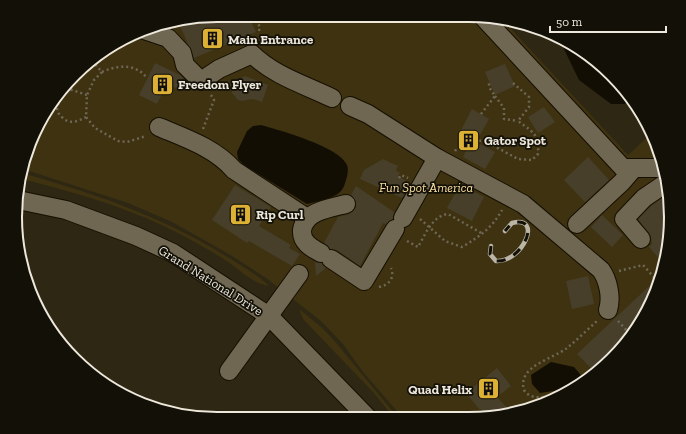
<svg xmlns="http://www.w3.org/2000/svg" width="686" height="434" font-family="'Zilla Slab',serif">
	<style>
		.green { fill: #3e3210 }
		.water { fill: #120e04 }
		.building { fill: #473f2a }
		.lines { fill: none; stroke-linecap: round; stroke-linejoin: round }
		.minor-casing { stroke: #160f00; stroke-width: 20 }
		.path { stroke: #6d6755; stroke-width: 2.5; stroke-dasharray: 2 3; stroke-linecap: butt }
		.minor { stroke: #6f6751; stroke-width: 18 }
		.rail-casing { stroke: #bab5a6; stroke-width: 4.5 }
		.rail { stroke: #131008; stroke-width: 3; stroke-dasharray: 9; stroke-linecap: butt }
		.labels { text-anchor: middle; stroke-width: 3.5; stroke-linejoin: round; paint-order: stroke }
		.poi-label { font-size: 13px; font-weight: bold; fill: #ede8db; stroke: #131008; text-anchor: start }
		.park-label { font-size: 13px; font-style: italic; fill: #f9df9e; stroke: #131008 }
		.street-label { font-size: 13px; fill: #ede8db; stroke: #131008 }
		.rim { fill: none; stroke: #ede8db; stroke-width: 2 }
	</style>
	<rect width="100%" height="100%" fill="#2e2713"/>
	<!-- green -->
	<g class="green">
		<polygon points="217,15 495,17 502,19 628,155 650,135 669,191 664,270 629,340 592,377 559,398 482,419 403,418 363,372 343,344 321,321 266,278 232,256 172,222 128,203 23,169 26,152 57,94 105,49 152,26"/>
		<path d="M22,173c71,20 139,43 202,82 15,9 31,18 45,31 -17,-2 -33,-20 -47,-28 -18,-11 -37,-22 -56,-31 -47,-22 -95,-36 -145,-48z"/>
		<polygon points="299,309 321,327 333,339 398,418 394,418 374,393 303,319"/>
	</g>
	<!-- water -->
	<g class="water">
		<polygon points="563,40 592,57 629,99 625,104 611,104 579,80 563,47"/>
		<path d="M261,125c18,5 79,22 86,40 2,5 0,13 -2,18 -3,12 -13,14 -23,17 -5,1 -9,3 -15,4l-63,-39 -6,-6 -1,-7 10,-21 6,-5z"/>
		<polygon points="551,362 574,367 586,381 572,390 566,389 540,393 532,384 531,375"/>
	</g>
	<!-- building -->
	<g class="building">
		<polygon points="217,15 248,15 256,32 194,58 178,21"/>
		<polygon points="155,63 180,75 183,78 178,89 167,84 157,104 139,95"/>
		<polygon points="505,64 515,86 495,95 485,72"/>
		<polygon points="245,76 268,85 262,102 253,99 242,101 238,100 232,93 232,85 234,81"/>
		<polygon points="544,107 555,122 538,133 528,117"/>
		<polygon points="472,109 489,119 476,142 495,152 485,169 463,157 469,144 457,138"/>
		<polygon points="588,157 609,180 585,202 564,180"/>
		<polygon points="383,159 398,166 396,170 400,173 398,176 410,183 402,198 360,179 364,170"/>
		<polygon points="460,184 484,197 472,221 447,208"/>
		<polygon points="235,185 271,207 259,226 291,245 289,248 300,254 292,266 249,241 247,243 212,220"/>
		<polygon points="356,186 394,212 393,219 386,224 383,223 360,266 337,250 330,249 324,243 338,217 349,214 356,207 356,201 351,195"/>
		<polygon points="665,196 669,200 664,264 649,247 652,244 651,237 638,219 651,206"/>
		<polygon points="602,215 623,235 612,247 591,227"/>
		<polygon points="315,262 322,263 326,268 316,276"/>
		<polygon points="588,276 594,304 572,309 566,281"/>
		<polygon points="659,277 637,325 625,336 629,340 596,373 577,354"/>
		<polygon points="497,368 511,386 497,397 510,411 488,417 481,409 480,410 466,393"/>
	</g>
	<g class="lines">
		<defs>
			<g id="minor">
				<polyline points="483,17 623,168 662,168"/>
				<path d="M144,30l24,8 14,15 3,12 16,16 18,-12 33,-15c21,21 53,31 80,44"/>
				<path d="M350,106l18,8 69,44 86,46 78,66c7,10 11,27 7,40"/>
				<path d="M159,127c26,11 56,21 75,43l73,48"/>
				<polyline points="18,200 66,210 136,236 173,253 269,316 368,418"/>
				<polyline points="403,218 437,158"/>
				<polyline points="577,224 622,182 634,168"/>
				<polyline points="641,239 624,219 644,198 666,183"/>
				<path d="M321,253c-10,-5 -20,-11 -19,-23 3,-19 28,-22 44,-26"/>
				<polyline points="331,259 364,281 395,229"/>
				<polyline points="229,371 299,274"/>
			</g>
		</defs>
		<!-- minor casing -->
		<use href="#minor" class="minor-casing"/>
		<!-- path -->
		<g class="path">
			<polyline points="255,15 260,28 258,33"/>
			<polyline points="92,61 102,72 94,80 87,95 86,117 95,128 118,141 127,142 146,136"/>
			<path d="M102,72c16,-7 33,-9 45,6"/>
			<path d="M66,85c1,13 -18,21 -3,33 7,7 15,3 23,-1"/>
			<polyline points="66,88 87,95"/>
			<polyline points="495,96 504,108 504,119 518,121"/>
			<polyline points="481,114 495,96 489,87 489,81"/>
			<polyline points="203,129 214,100 211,95"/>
			<path d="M479,141l4,-1 35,19 14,1 6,-6c1,-20 -4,-21 -20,-33l11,-14v-10l-16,-14"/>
			<polyline points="455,151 457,148 465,146"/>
			<polyline points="399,178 401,175 408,178"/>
			<path d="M420,219l25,22 17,6c17,-10 30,-19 40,-37"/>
			<path d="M407,241l11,6c7,-12 14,-31 30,-33l35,20"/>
			<polyline points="619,271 643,265 658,282"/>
			<path d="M379,287c10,-2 16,-9 12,-19"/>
			<polyline points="618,321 631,335"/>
			<path d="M568,392c-13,2 -35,12 -44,-2 -7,-24 29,-31 43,-42 10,-8 20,-18 30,-27"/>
		</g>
		<!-- minor -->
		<use href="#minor" class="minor"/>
		<defs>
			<path id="rail" d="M491,246l-1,8 6,7c26,2 48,-46 16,-38l-7,8"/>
		</defs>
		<!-- rail casing -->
		<use href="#rail" class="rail-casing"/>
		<!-- rail -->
		<use href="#rail" class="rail"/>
	</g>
	<!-- icons -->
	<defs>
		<symbol id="building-square" viewBox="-11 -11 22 22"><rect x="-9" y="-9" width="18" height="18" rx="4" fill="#ddb133" stroke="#131008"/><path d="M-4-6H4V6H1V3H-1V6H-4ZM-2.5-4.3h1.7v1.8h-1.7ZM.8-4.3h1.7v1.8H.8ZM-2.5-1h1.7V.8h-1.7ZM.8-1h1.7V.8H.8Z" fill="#111"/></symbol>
	</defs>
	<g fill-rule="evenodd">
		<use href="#building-square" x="200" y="26" width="25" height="25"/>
		<use href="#building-square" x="150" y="72" width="25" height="25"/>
		<use href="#building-square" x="456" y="128" width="25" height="25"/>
		<use href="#building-square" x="228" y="202" width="25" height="25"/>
		<use href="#building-square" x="476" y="376" width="25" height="25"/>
	</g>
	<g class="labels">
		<!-- poi labels -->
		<g class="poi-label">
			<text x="228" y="44">Main Entrance</text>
			<text x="178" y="89">Freedom Flyer</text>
			<text x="484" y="145">Gator Spot</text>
			<text x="256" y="219">Rip Curl</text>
			<text x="472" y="394" text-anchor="end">Quad Helix</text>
		</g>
		<!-- park labels -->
		<g class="park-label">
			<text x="426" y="192">Fun Spot America</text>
		</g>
		<!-- street labels -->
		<g class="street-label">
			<text transform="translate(211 280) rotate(32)" y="5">Grand National Drive</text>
		</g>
	</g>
	<!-- crop -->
	<path d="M0 0H686V434H0ZM217 22H469A195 195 0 0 1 664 217V217A195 195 0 0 1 469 412H217A195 195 0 0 1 22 217V217A195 195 0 0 1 217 22Z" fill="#131008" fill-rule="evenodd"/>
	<path class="rim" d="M217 22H469A195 195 0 0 1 664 217V217A195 195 0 0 1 469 412H217A195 195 0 0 1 22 217V217A195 195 0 0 1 217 22Z"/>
	<!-- scale -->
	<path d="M550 26v6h116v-6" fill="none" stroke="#ede8db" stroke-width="2"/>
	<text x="556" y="26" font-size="12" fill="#ede8db" stroke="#131008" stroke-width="3" paint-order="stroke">50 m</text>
</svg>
